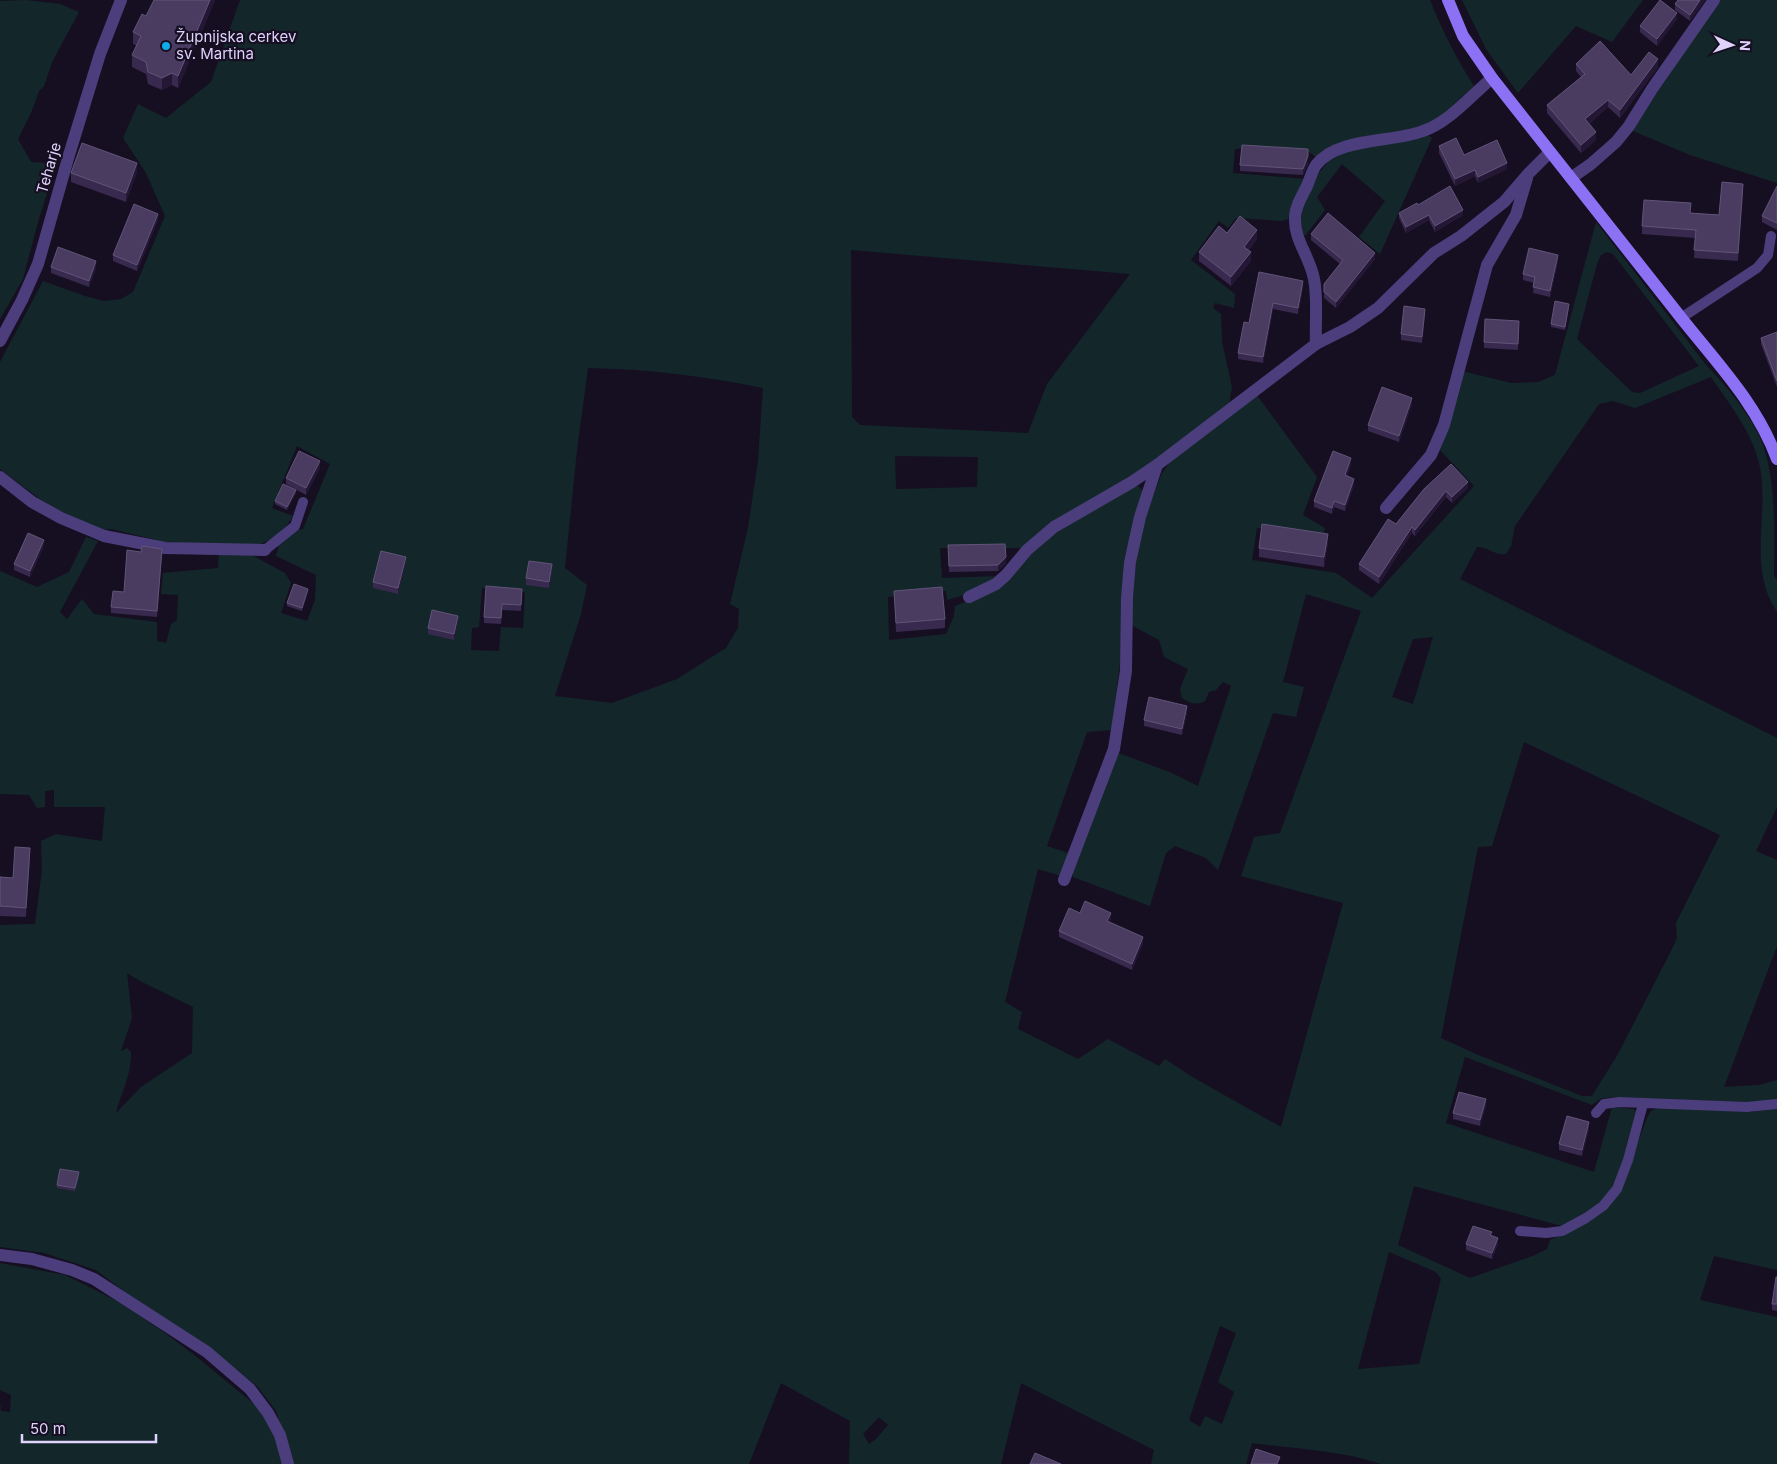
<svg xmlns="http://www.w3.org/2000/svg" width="1777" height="1464" font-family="Inter,sans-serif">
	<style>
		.green { fill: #13272b; fill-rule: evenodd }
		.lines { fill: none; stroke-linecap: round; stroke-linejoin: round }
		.service { stroke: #4c3e7d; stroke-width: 10 }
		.minor { stroke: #4c3e7d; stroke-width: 12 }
		.secondary { stroke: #8d71f4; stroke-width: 12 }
		.wall { fill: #382a4e }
		.shaded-wall { fill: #231735 }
		.building { fill: #4a3c61; stroke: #615479 }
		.poi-dot { fill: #11abe9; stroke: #160f22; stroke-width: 2 }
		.labels { text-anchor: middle; stroke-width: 4.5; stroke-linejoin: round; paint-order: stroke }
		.poi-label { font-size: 15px; fill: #dfd3fc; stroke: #160f22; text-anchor: start }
		.street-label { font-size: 15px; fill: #dfd3fc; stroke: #160f22 }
	</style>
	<rect width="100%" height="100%" fill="#160f22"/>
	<!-- green -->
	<g class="green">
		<polygon points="26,0 60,4 79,12 53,60 44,86 39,91 31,113 18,139 31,162 48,163 53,151 60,151 38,222 23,279 0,319 0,1"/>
		<path d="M240,0h1190c12,30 26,58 44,86l-38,34 -21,10 -99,27 -7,-5 -63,-4 -11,1 -2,24 72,6 -17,40 -6,2 -46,-3 -8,10 -9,-7 -28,39 44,34 -1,14 -19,-5 -2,5 8,6 1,28 10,45 -3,18 -75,59 -132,84h-82l2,30 59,-2 -30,17 -24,7 -1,-9 -58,6 1,43 57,-6 8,-18 1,-10 26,-11 62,-54 93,-57 7,7 -19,68 -3,95 -9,76 -25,2 -40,114 21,7 -7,23 -23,-7 -33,133 17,10 -4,17 60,30 30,-20 51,27 6,-7 29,19 87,49 62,-224 -102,-27 13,-39 26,-4 81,-222 -55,-17 -23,88 21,5 -8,30 -23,-4 -55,157 -12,-12 -31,-12 -9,7 -16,53 -77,-29v-12l43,-113 56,21 26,13 33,-100 -8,-4 -7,8 -7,2 -4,9c-9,5 -15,2 -23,-3l-2,-9 8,-20 -24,-12 -5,-17 -28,-15 5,-62 7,-41 19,-49 12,-16 82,-63 61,83 -14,38 22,13 -2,9 -66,-9 -5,32 84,13 36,25 102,-112 -34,-36 19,-62 3,-17 49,12 27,-1 17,-7 41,-153 110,143c19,19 46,52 56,77 15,41 12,91 12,134l3,4v32c-3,-6 -8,-13 -10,-20 -14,-39 1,-86 -7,-125 -7,-34 -30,-62 -49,-90l-76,31 -22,-7 -14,3 -84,122 -4,20 -5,8c-11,2 -16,-7 -29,-7l-17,32 317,159v69l-21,44 21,9v86l-53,141 35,-2 18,-5v19l-15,4 -144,-6 -16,1 -10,7 -127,-48 -19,66 148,49 18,-65 22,2 4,5 -23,72 -13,18 -40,22 -148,-40 -16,59 72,33 65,-23 12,-6 3,-9 37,-17 21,-16 25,-52 14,-37 4,-7 10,-4 91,5 25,-4v162l-63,-14 -14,44 77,17v147h-396c-41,-14 -85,-15 -129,-21l-6,21h-95l3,-14 -133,-67 -20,81h-152l1,-43 -69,-38 -32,81h-456l-17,-53 -18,-24 -47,-38 -77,-50 -38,-29 -52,-17 -44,-6v-322l35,-1 7,-54 -1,-29 15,-7 46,7 3,-34h-51v-17l-9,1v16l-8,1 -8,-13 -29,-1v-223l37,16 32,-15 17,-35 12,4 -38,71 7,7 15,-20 12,15 63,8v19l9,2 5,-19 6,-4 1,-25 -17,-1 2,-21 55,-5 1,-18 31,4 35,19 6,10 -10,30 26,8 8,-21 1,-25 -40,-19 3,-12 16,-14 8,-1 27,-65 -33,-18 -25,62 21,8c-7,13 -22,26 -37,29l-91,-3 -54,-13 -11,1 -52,-25 -48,-36v-107l43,-81 42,15 19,5 17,-2 12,-7 32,-76 -19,-43 -23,-35 15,-34 28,14 45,-36zM851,250l279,24 -83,110 -19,49 -168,-8 -8,-8zM1607,252l6,2 86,112 -59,27 -8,-1 -55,-53 20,-75 4,-9zM588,368c59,1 117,8 175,20l-5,73 -10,67 -18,76 9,5 -1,19 -12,20 -49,31 -65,24 -57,-7 26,-82 6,-29 -22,-17 12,-118zM895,456l83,1 -1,30 -81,2zM482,588l43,4 -2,36 -22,-1 -2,24 -28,-1 1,-22 7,-1zM1433,637l-20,67 -21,-7 21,-58zM1524,742l196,93 -44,88 1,15 -7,15 -52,101 -26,42h-10l-106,-42 -35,-16 37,-191 14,-1zM127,973l13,8 53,26 -1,46 -51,34 -25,26c6,-23 15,-36 15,-61l-4,-4 -6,3 11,-33zM1389,1252l47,20 5,7 -22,85 -61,5zM1220,1326l16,7 -18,49 16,10 -12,32 -17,-8 -5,11 -11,-7zM879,1417l9,8 -12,14 -7,5 -6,-10z"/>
		<polygon points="1462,0 1643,0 1612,42 1576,26 1518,93 1486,49"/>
		<polygon points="1720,0 1777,0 1777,183 1690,155 1633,131 1655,96"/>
		<polygon points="1425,133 1432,138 1380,254 1359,237 1385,201 1342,164 1317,197 1325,210 1305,236 1300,230 1302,208 1312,182 1327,163 1346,150"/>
		<polygon points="0,1263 65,1275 119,1302 165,1333 193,1354 259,1408 274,1434 284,1464 0,1464 0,1403 1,1411 10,1412 11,1395 0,1390"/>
	</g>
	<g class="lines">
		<!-- service -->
		<g class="service">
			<polyline points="1681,318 1757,268 1768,255 1771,236"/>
			<polyline points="265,550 295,526 303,502"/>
			<polyline points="1596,1113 1604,1104 1619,1102 1747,1107 1777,1104"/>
			<polyline points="1520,1231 1546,1233 1562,1231 1586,1218 1603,1206 1617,1189 1628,1160 1643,1104"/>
		</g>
		<!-- minor -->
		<g class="minor">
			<polyline points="1571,178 1591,164 1616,142 1629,126 1652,89 1714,0"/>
			<polyline points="0,341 22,300 38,264 69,155 100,54 121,0"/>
			<path d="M1316,344c-1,-21 2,-46 -2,-65 -4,-22 -20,-39 -19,-61 0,-11 7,-22 12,-32 3,-7 5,-15 9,-21 22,-28 76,-22 107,-34 25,-8 49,-36 69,-53"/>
			<polyline points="0,477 32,502 61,518 104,536 165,548 265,550"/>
			<polyline points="1386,508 1431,455 1444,425 1487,265 1516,215 1527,178"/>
			<polyline points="969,597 996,584 1006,575 1027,550 1054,527 1132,482 1157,465 1316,344 1350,327 1378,308 1434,253 1461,236 1504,202 1529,173 1550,152"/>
			<polyline points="1064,880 1114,749 1126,671 1127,598 1130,562 1140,517 1157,465"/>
			<polyline points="0,1255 32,1259 72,1270 94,1279 207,1352 250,1389 268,1413 280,1435 288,1464"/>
		</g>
		<!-- secondary -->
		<path class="secondary" d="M1448,0l15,36 29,42c61,77 122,154 183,232 37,48 81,91 102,149"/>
	</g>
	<!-- wall -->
	<g class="wall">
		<polygon points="215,0 178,88 172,85 162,90 148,84 146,74 132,67 132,55 137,46 133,44 133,32 146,16"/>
		<polygon points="1705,0 1690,21 1675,10 1675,4"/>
		<polygon points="1677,19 1657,46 1640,32 1640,26"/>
		<polygon points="1576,64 1631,75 1658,67 1620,118 1608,107 1589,124 1596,140 1581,153 1547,113 1547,105 1581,77 1576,71"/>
		<polygon points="1439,146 1464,155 1507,169 1478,183 1475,176 1455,186 1439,153"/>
		<polygon points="1308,163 1303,175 1240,171 1240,165"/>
		<polygon points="137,172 126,202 71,182 71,173"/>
		<polygon points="1777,186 1777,230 1762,222 1762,216"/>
		<polygon points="1743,192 1738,261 1694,258 1695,238 1642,234 1642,226 1691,213 1719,215"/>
		<polygon points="1399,213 1463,215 1435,232 1429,220 1406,233 1399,218"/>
		<polygon points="158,220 137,271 113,261 113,255"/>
		<polygon points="1227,233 1257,239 1249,250 1251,261 1231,286 1199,261 1199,252"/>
		<polygon points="1311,234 1375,259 1336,308 1324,298 1324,284 1340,264 1311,240"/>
		<polygon points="1558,261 1550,297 1533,293 1534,283 1523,280 1523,274"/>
		<polygon points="51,267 96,268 89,287 51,273"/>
		<polygon points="1259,272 1303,287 1298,314 1273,309 1263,363 1238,359 1238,353 1249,323"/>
		<polygon points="1569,307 1565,330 1551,327 1551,324"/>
		<polygon points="1425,315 1422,343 1401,340 1401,334"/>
		<polygon points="1519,327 1518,350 1484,348 1484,342"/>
		<polygon points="1777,332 1777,387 1761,344 1761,338"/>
		<polygon points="1412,404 1399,442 1368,431 1368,425"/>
		<polygon points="1351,464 1347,476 1354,485 1345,511 1334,507 1332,514 1314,507 1314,501"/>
		<polygon points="320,468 306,495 286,484 286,478"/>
		<polygon points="1468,488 1452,503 1446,497 1415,536 1412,533 1379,584 1359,570 1359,564 1396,524 1424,489"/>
		<polygon points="296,493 287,510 275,504 275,501"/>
		<polygon points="1328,543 1324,567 1259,557 1259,548"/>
		<polygon points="948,545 1006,563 998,571 949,572"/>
		<polygon points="44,546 30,577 14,570 14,564"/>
		<polygon points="162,556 157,617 111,613 111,607 124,592"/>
		<polygon points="406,563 398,594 373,588 373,582"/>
		<polygon points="552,570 549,588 526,585 526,578"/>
		<polygon points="522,589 521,611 502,610 501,624 484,623 484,617"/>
		<polygon points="894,591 945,619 945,628 896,632"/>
		<polygon points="308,592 302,611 287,606 287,603"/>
		<polygon points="458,622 454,640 428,634 428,628"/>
		<polygon points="1187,712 1182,735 1144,726 1144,720"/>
		<polygon points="30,857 26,917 0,916 0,877 13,878"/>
		<polygon points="1080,913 1111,919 1109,922 1143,943 1132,970 1059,937 1059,931"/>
		<polygon points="1486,1105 1480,1126 1453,1119 1453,1113"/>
		<polygon points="1589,1129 1582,1156 1559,1150 1559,1144"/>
		<polygon points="79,1175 75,1191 57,1188 57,1185"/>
		<polygon points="1492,1236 1498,1244 1492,1259 1466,1250 1466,1244"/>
		<polygon points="1777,1277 1777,1311 1772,1310 1772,1304"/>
	</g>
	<!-- shaded-wall -->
	<g class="shaded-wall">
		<polygon points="210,0 215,0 178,88 178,76"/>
		<polygon points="1700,0 1705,0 1690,21 1690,15"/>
		<polygon points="1677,13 1677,19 1657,46 1657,39"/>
		<polygon points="1658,59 1658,67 1620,118 1620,110"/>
		<polygon points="172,73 172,85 162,90 162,78"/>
		<polygon points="1608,100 1608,107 1585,127 1585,119"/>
		<polygon points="1596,132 1596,140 1581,153 1581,145"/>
		<polygon points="1308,149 1308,163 1303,175 1303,169"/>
		<polygon points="137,163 137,172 126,202 126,193"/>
		<polygon points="1507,163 1507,169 1478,183 1478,177"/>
		<polygon points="1475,170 1475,176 1455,186 1455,179"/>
		<polygon points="1743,184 1743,192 1738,261 1738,253"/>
		<polygon points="1463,210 1463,215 1435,232 1435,226"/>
		<polygon points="158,214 158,220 137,271 137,265"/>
		<polygon points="1429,215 1429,220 1406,233 1406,227"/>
		<polygon points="1257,230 1257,239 1244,256 1244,247"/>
		<polygon points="1251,252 1251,261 1231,286 1231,277"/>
		<polygon points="1375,253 1375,259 1336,308 1336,302"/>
		<polygon points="1558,255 1558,261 1550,297 1550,291"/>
		<polygon points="96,261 96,268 89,287 89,281"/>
		<polygon points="1303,281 1303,287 1298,314 1298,308"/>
		<polygon points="1273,303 1273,309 1263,363 1263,357"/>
		<polygon points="1425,309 1425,315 1422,343 1422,337"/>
		<polygon points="1412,398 1412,404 1399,442 1399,436"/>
		<polygon points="1351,458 1351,464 1345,482 1345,475"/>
		<polygon points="320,461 320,468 306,495 306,488"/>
		<polygon points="1354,479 1354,485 1345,511 1345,505"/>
		<polygon points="1468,482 1468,488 1452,503 1452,497"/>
		<polygon points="296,490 296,493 287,510 287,507"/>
		<polygon points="1446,491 1446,497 1415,536 1415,530"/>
		<polygon points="1334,501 1334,507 1332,514 1332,508"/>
		<polygon points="1412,527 1412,533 1379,584 1379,577"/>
		<polygon points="1328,534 1328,543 1324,567 1324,557"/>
		<polygon points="44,540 44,546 30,577 30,571"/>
		<polygon points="406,557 406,563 398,594 398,588"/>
		<polygon points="1006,557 1006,563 998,571 998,565"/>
		<polygon points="552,564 552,570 549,588 549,582"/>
		<polygon points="308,589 308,592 302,611 302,608"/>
		<polygon points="458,616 458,622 454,640 454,634"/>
		<polygon points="1187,706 1187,712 1182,735 1182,729"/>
		<polygon points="30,848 30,857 26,917 26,908"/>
		<polygon points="1111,913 1111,919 1107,928 1107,921"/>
		<polygon points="1143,937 1143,943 1132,970 1132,964"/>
		<polygon points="1486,1099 1486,1105 1480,1126 1480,1120"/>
		<polygon points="1589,1122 1589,1129 1582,1156 1582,1150"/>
		<polygon points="1498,1238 1498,1244 1492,1259 1492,1253"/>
	</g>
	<!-- building -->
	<g class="building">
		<polygon points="154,0 210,0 178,76 172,73 162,78 148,72 146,62 132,55 141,36 133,32 142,14 146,16"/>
		<polygon points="1660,0 1677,13 1657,39 1640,26"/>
		<polygon points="1678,0 1700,0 1690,15 1675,4"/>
		<polygon points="1600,41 1631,75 1649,52 1658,59 1620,110 1608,100 1585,119 1596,132 1581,145 1547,105 1585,74 1576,64"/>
		<polygon points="1456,138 1464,155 1497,140 1507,163 1478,177 1475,170 1455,179 1439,146"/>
		<polygon points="82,143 137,163 126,193 71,173"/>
		<polygon points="1242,145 1308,149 1308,156 1303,169 1240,165"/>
		<polygon points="1722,182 1743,184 1738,253 1694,250 1696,230 1642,226 1644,200 1691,203 1690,213 1719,215"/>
		<polygon points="1450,186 1463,210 1435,226 1429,215 1406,227 1399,213 1417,203 1418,205"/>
		<polygon points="1777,186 1777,223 1762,216"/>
		<polygon points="134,204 158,214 137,265 113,255"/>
		<polygon points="1328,213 1375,253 1336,302 1324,292 1324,284 1343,260 1311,234"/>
		<polygon points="1240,216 1257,230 1244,247 1251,252 1231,277 1199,252 1219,226 1227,233"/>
		<polygon points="58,247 96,261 89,281 51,267"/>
		<polygon points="1529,248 1558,255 1550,291 1533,287 1535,277 1523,274"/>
		<polygon points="1259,272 1303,281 1298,308 1273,303 1263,357 1238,353 1244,322 1249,323"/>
		<polygon points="1555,301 1569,304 1565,327 1551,324"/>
		<polygon points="1404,306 1425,309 1422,337 1401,334"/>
		<polygon points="1485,319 1519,321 1518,344 1484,342"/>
		<polygon points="1777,332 1777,381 1761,338"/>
		<polygon points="1382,387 1412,398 1399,436 1368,425"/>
		<polygon points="299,451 320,461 306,488 286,478"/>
		<polygon points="1333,451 1351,458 1345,475 1354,479 1345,505 1334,501 1332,508 1314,501"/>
		<polygon points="1451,464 1468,482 1452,497 1446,491 1415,530 1412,527 1379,577 1359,564 1388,519 1396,524 1424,489"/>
		<polygon points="283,484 296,490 287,507 275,501"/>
		<polygon points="1262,524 1328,534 1324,557 1259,548"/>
		<polygon points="28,533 44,540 30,571 14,564"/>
		<polygon points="1005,544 1006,557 998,565 949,566 948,545"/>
		<polygon points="142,546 162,549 157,611 111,607 113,591 124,592 127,550 141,552"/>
		<polygon points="381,551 406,557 398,588 373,582"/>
		<polygon points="529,561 552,564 549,582 526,578"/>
		<polygon points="294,584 308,589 302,608 287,603"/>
		<polygon points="486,586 522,589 521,605 502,604 501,618 484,617"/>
		<polygon points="942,587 945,619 896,623 894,591"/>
		<polygon points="432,610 458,616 454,634 428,628"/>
		<polygon points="1149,697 1187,706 1182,729 1144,720"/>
		<polygon points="15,847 30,848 26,908 0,906 0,877 13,878"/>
		<polygon points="1085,901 1111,913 1107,921 1143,937 1132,964 1059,931 1069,908 1080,913"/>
		<polygon points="1459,1092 1486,1099 1480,1120 1453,1113"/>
		<polygon points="1567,1116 1589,1122 1582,1150 1559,1144"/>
		<polygon points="60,1169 79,1172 75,1188 57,1185"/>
		<polygon points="1473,1226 1492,1232 1490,1235 1498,1238 1492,1253 1466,1244"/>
		<polygon points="1776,1277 1777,1277 1777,1304 1772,1304"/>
		<polygon points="1256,1449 1280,1457 1277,1464 1251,1464"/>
		<polygon points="1035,1453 1061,1464 1030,1464"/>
	</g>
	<!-- markers -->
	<circle class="poi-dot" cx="166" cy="46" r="5"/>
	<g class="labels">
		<!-- poi labels -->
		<g class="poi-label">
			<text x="176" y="42">Župnijska cerkev<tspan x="176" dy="17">sv. Martina</tspan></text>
		</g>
		<!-- street labels -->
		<g class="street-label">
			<text transform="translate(49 168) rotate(-74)" y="5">Teharje</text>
		</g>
	</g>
	<!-- north arrow -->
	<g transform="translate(1732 45) rotate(93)" stroke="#160f22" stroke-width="4" paint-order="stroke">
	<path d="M0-4L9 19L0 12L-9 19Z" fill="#dfd3fc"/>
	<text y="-8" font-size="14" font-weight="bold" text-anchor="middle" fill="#dfd3fc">N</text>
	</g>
	<!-- scale -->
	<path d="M22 1434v8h134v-8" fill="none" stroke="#dfd3fc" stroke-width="2.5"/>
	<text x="30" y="1434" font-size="15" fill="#dfd3fc" stroke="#160f22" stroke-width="4" paint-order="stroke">50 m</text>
</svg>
